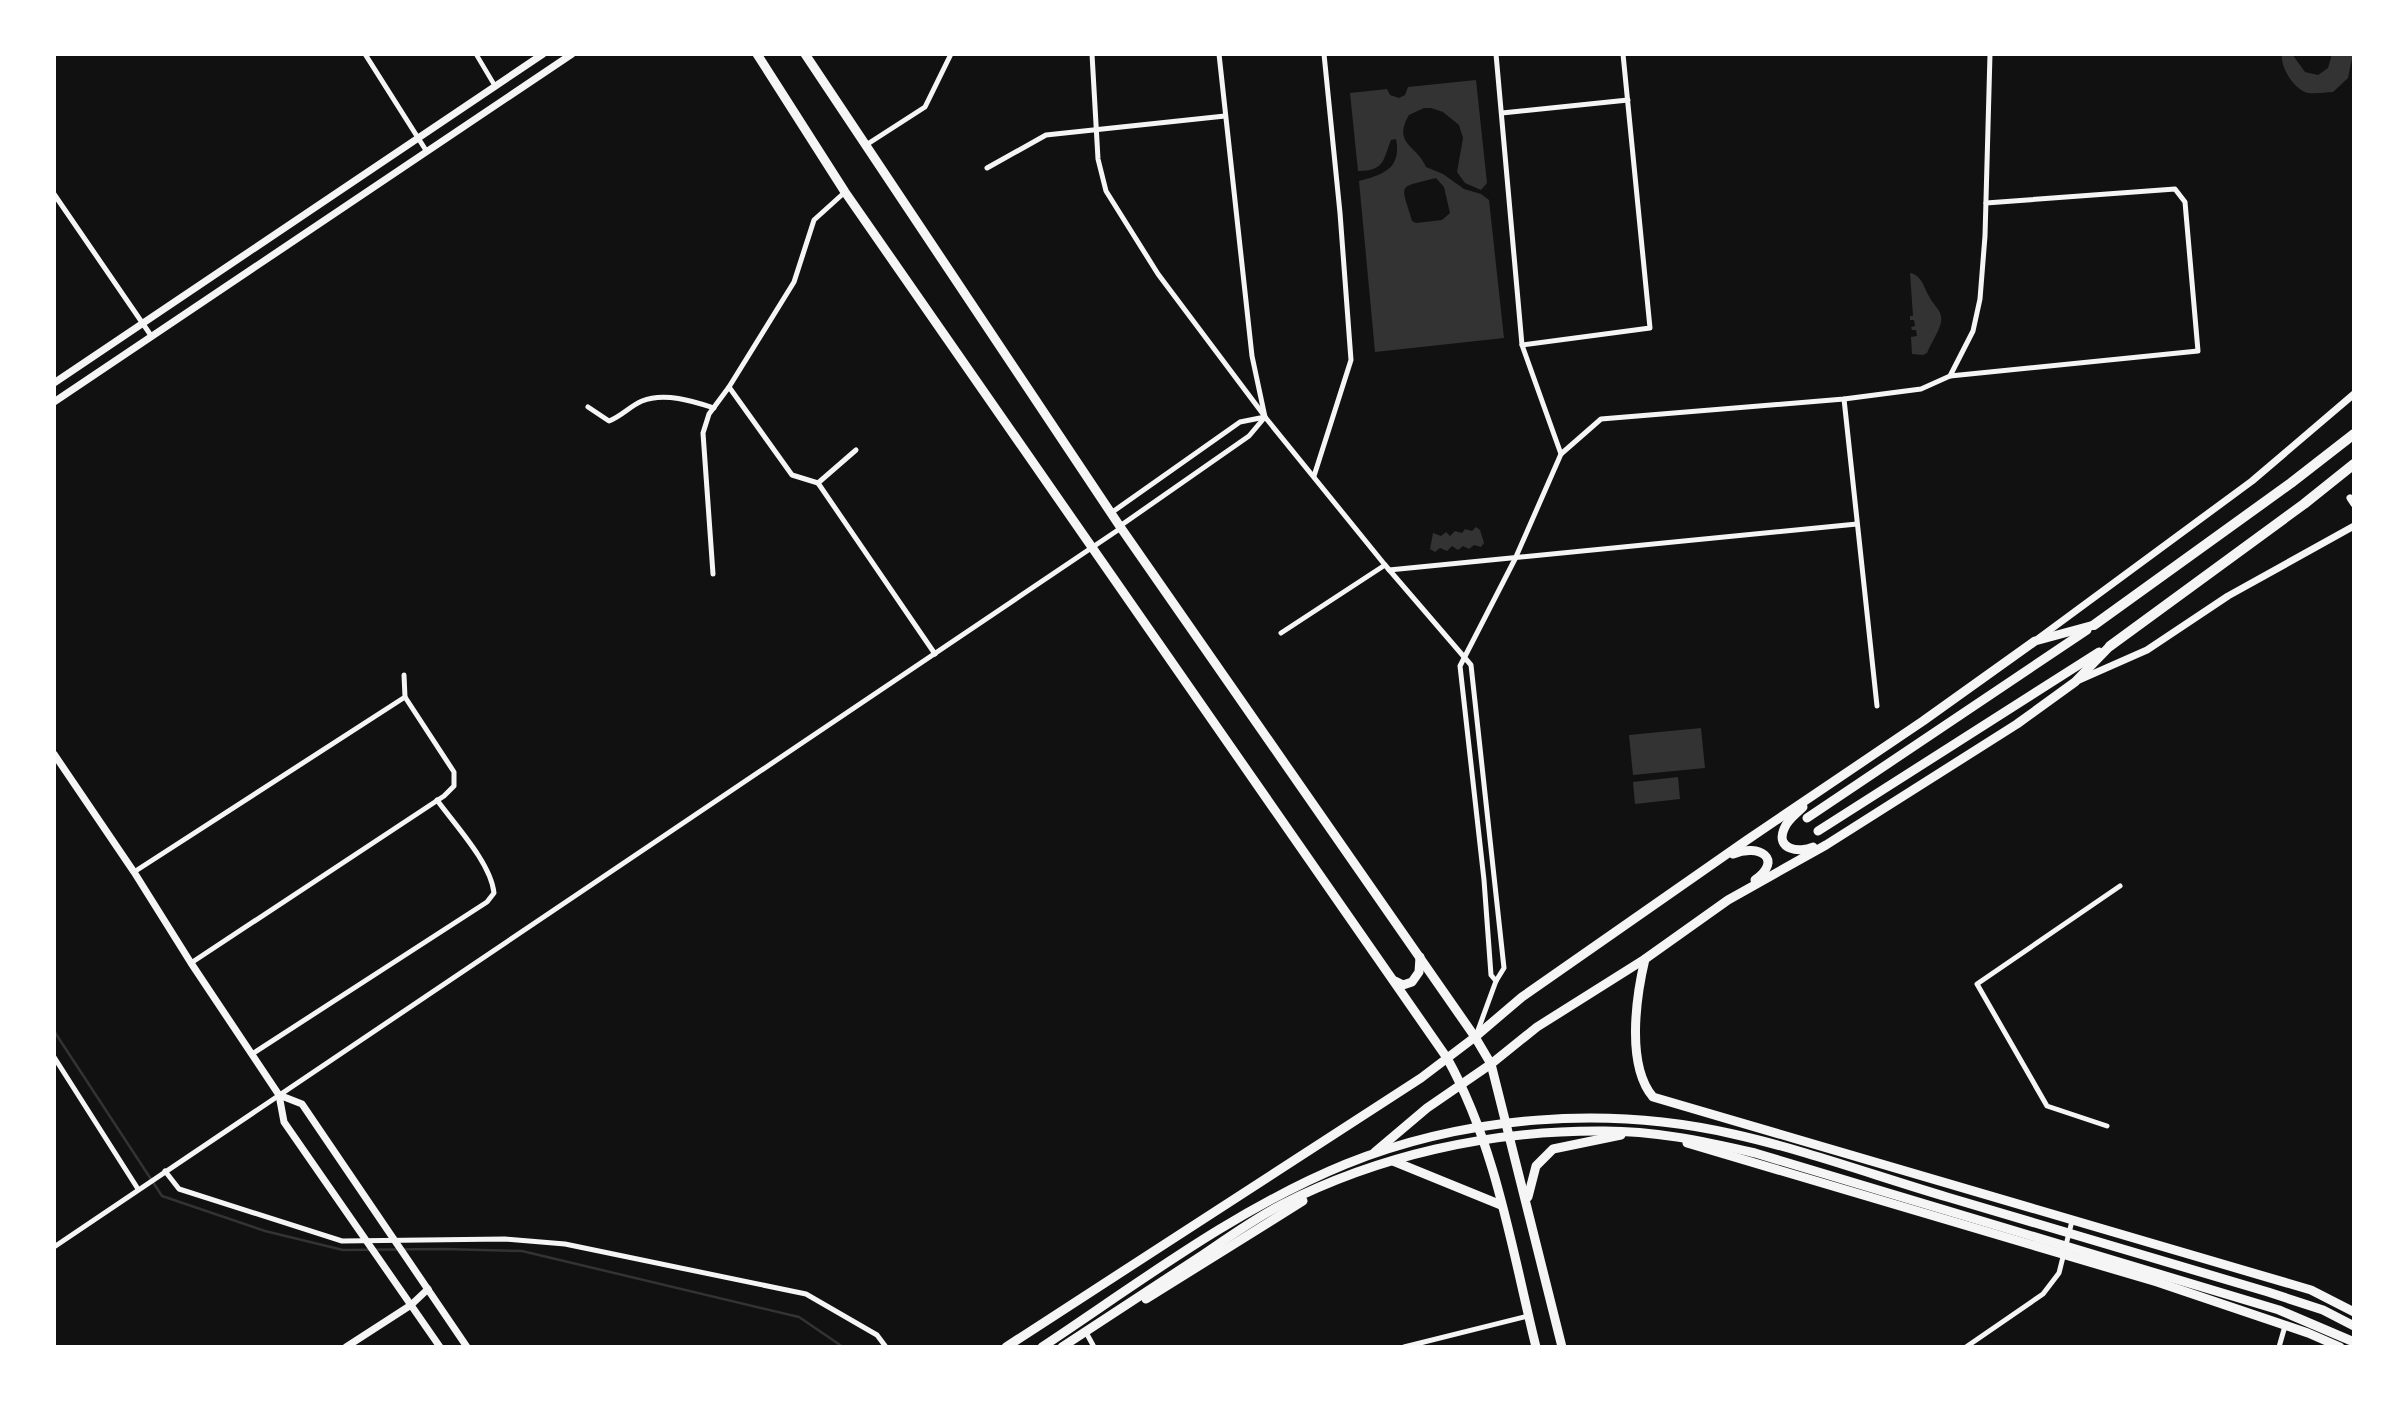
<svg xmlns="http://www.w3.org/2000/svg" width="2408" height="1401" font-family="Cabin,sans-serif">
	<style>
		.water { fill: #333; fill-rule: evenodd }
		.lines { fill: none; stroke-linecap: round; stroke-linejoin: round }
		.stream { stroke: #333; stroke-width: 2.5 }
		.pedestrian { stroke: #f5f5f5; stroke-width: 4.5 }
		.minor { stroke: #f5f5f5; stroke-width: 5 }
		.tertiary { stroke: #f5f5f5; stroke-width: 7 }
		.primary { stroke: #f5f5f5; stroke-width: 9 }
		.motorway { stroke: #f5f5f5; stroke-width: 10 }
	</style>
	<rect width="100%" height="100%" fill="#111"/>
	<!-- water -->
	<g class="water">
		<path d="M2282,54h10l13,18 13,3 10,-7 4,-14h21l-5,24 -15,14c-8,0 -21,3 -28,0 -12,-5 -25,-25 -23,-38z"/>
		<path d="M1476,80l11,103 -6,7 -16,-7 -8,-11 6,-34 -4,-13 -16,-13 -12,-4h-7l-15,7c-17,29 8,30 17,52l17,7 21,15 17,5 8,6 15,138 -129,14 -16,-171c23,-6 43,-12 37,-42l-5,1c-8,20 -6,31 -33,31l-8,-78 37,-4 3,6 9,3 6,-3 3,-8zM1436,178l8,9 6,26 -8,7 -26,3 -4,-2c-11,-38 -16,-33 24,-43z"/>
		<path d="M1910,273c12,2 14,15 20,25 4,8 13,13 11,24 -2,10 -10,21 -14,31l-4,2 -11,-1 -1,-17 6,-1 -1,-6h-4l-1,-3 4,-1 -1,-6h-4v-4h3z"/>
		<polygon points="1476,527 1480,530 1484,543 1481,547 1474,545 1469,549 1463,546 1458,550 1452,546 1447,551 1440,548 1435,552 1430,549 1433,533 1441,536 1446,532 1450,536 1455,531 1462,533 1465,529 1472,531"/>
		<polygon points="1701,728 1705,768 1633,775 1629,735"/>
		<polygon points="1678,777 1680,799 1635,804 1633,782"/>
	</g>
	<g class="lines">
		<!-- stream -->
		<polyline class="stream" points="54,1031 162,1196 265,1231 343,1250 444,1249 522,1251 799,1317 843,1347"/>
		<!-- pedestrian -->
		<polyline class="pedestrian" points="476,54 495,86"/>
		<!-- minor -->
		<g class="minor">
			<polyline points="365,54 427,152"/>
			<polyline points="1092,54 1098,159 1106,191 1158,274 1263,414"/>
			<polyline points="1219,54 1252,356 1265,417 1385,565 1471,665 1504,968 1496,981 1477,1033"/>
			<polyline points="1496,54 1522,345 1561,454"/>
			<polyline points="1502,113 1628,100"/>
			<polyline points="866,145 925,107 951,54"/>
			<polyline points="987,168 1046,135 1225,116"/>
			<polyline points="54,194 152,337"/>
			<polyline points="1522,345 1650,328 1623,54"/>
			<polyline points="1950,376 2198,351 2185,202 2175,189 1986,203"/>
			<polyline points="729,387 792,475 818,483 935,654"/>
			<polyline points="1844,399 1877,706"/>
			<path d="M588,407l21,14c13,-5 21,-15 33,-20 22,-9 51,0 72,7"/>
			<polyline points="1314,476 1351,360 1340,213 1324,54"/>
			<polyline points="818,483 856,450"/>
			<polyline points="1111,513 1240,422 1265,417"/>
			<polyline points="1120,526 1249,436 1265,417"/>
			<polyline points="1389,570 1857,524"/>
			<polyline points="713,574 703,433 709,414 729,387 794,282 814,220 845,192"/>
			<polyline points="1281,633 1385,565"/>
			<polyline points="134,872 405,697 404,675"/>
			<polyline points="191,963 444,796 454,786 454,772 405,697"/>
			<polyline points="1496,981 1491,975 1484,880 1460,666 1515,559 1561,454 1601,419 1844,399 1921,389 1950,376 1973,331 1980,299 1985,236 1990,54"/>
			<path d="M252,1054l235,-152 7,-9c-3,-30 -39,-68 -57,-93"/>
			<polyline points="54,1057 138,1189"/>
			<polyline points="2107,1126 2047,1106 1977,984 2120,886"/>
			<polyline points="165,1171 179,1189 342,1241 505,1239 565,1244 806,1294 877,1335 886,1347"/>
			<polyline points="54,1247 1121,528"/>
			<polyline points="1088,1336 1094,1347"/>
			<polyline points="1404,1347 1528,1316"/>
			<polyline points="1966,1347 2043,1294 2059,1273 2072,1221"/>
			<polyline points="2279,1347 2285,1326"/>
		</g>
		<!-- tertiary -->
		<g class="tertiary">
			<polyline points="54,383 543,54"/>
			<polyline points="54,402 572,54"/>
			<polyline points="2350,498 2354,504"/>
			<polyline points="2039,638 2252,481 2354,394"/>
			<polyline points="2079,680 2147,650 2228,596 2354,526"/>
			<polyline points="54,754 134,872 191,963 279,1095 284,1122 440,1347"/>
			<polyline points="279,1095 302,1104 467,1347"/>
			<polyline points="346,1347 411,1305 428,1289"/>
		</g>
		<!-- primary -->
		<g class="primary">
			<path d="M757,54l88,138 602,866c49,88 65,192 89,289"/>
			<polyline points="805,54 1121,528 1475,1037 1491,1064 1562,1347"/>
			<path d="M1803,807c-7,7 -16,13 -19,22 -9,21 16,24 29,18"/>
			<polyline points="1807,818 2087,630"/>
			<polyline points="1818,831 2099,652"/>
			<path d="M1733,854c26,-11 51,5 22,26"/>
			<path d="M1645,959c-9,38 -19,106 8,138l658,193 43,22"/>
			<polyline points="1395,981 1403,985 1412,982 1419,972 1420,957"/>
			<polyline points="1687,1143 2157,1282 2308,1333 2340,1347"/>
			<polyline points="1375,1152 1427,1108 1491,1064 1537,1027 1645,959 1728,900 1826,845 2017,724 2075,682 2110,646"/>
			<polyline points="1393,1161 1501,1205"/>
			<polyline points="1528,1197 1536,1166 1553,1149 1621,1135"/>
			<polyline points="1146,1299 1303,1201"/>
			<polyline points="1006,1347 1421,1078 1475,1037 1522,997 1747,840 1923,721 2035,641 2094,625"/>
			<path d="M1042,1347c98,-65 194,-138 304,-183 120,-48 260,-59 387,-30 72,16 143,42 214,63 107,32 214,64 321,95l55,18 31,16"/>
			<path d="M1062,1347c48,-31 95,-62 142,-93 25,-17 50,-35 77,-49 98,-50 207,-74 317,-74 53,-1 106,10 157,22l524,157 75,32"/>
		</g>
		<!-- motorway -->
		<g class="motorway">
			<polyline points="2094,625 2291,483 2354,434"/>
			<polyline points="2110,646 2304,504 2354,464"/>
		</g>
	</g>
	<!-- border -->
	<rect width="2408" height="1401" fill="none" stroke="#ffffff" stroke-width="112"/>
</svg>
